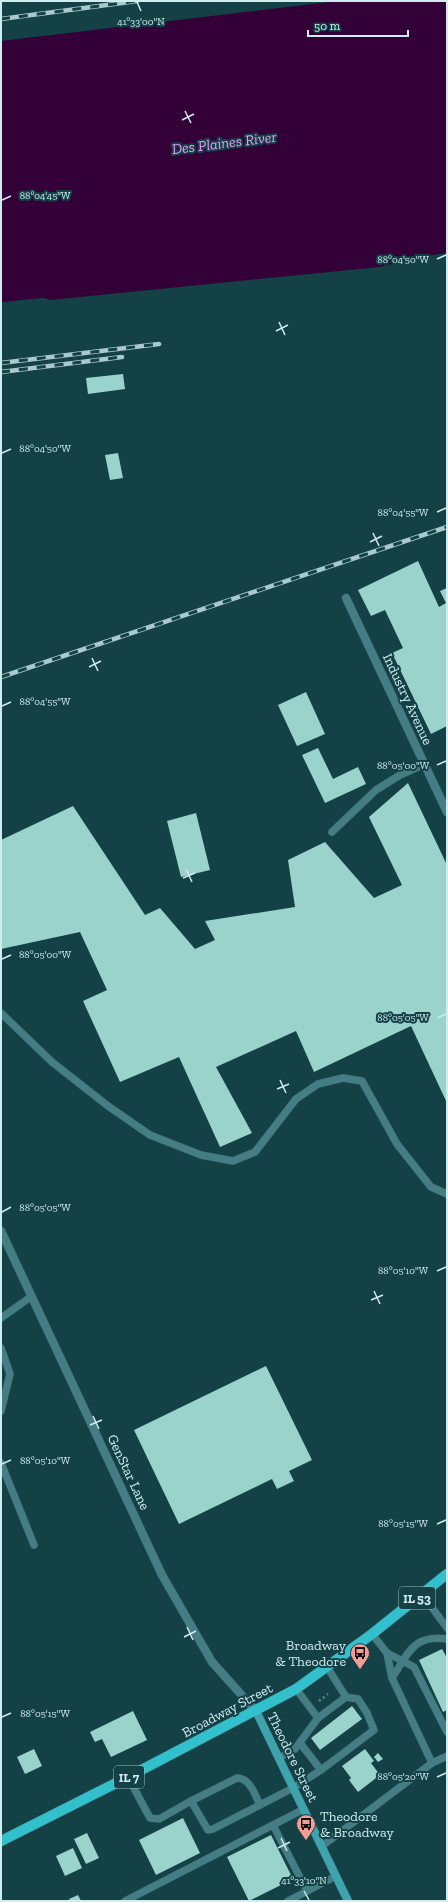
<svg xmlns="http://www.w3.org/2000/svg" width="448" height="1902" font-family="'Zilla Slab',serif">
	<style>
		.water { fill: #330038 }
		.building { fill: #99d3cb }
		.lines { fill: none; stroke-linecap: round; stroke-linejoin: round }
		.lane-casing { stroke: #356064; stroke-width: 8 }
		.street-casing { stroke: #356064; stroke-width: 9 }
		.secondary-casing { stroke: #356064; stroke-width: 9 }
		.primary-casing { stroke: #356064; stroke-width: 11 }
		.path { stroke: #61888d; stroke-width: 2.5; stroke-dasharray: 2 3; stroke-linecap: butt }
		.lane { stroke: #447e84; stroke-width: 7 }
		.street { stroke: #447e84; stroke-width: 8 }
		.secondary { stroke: #3fa3ad; stroke-width: 8 }
		.primary { stroke: #33c0cd; stroke-width: 10 }
		.rail-casing { stroke: #a9c9cd; stroke-width: 4.5 }
		.rail { stroke: #134146; stroke-width: 3; stroke-dasharray: 9; stroke-linecap: butt }
		.ticks { fill: none; stroke: #cfecef; stroke-width: 1.5 }
		.labels { text-anchor: middle; stroke-width: 4; stroke-linejoin: round; paint-order: stroke }
		.shield { fill: #134146; stroke: #97b9bc; stroke-width: 1 }
		.shield-label { font-size: 13px; font-weight: bold; fill: #cfecef }
		.street-label { font-size: 14px; fill: #cfecef; stroke: #134146 }
		.poi-label { font-size: 14px; fill: #cfecef; stroke: #134146; text-anchor: end }
		.water-label { font-size: 15px; font-style: italic; fill: #f598fb; stroke: #134146 }
		.ticks-label { font-size: 10px; text-anchor: middle; fill: #cfecef; stroke: #134146; stroke-width: 4; stroke-linejoin: round; paint-order: stroke }
	</style>
	<rect width="100%" height="100%" fill="#134146"/>
	<!-- water -->
	<polygon class="water" points="338,1 447,1 447,253 426,256 379,267 50,300 44,298 1,302 1,41"/>
	<!-- building -->
	<g class="building">
		<polygon points="123,374 125,389 88,394 86,378"/>
		<polygon points="118,453 123,478 110,480 105,455"/>
		<polygon points="418,561 439,607 446,603 440,591 447,588 447,726 431,734 392,653 403,648 385,610 371,616 358,590"/>
		<polygon points="306,692 325,734 297,746 278,705"/>
		<polygon points="318,748 333,779 358,767 366,784 325,803 302,755"/>
		<polygon points="408,783 447,865 447,1103 411,1026 314,1072 296,1031 216,1067 252,1133 220,1147 179,1057 120,1082 83,1001 107,990 80,932 1,949 1,840 73,806 145,915 160,908 195,949 215,940 205,921 295,907 288,860 325,842 374,898 402,885 369,817"/>
		<polygon points="196,813 210,870 181,877 167,821"/>
		<polygon points="266,1366 312,1460 289,1471 294,1481 277,1489 272,1479 179,1524 134,1430"/>
		<polygon points="442,1649 447,1658 447,1710 443,1712 419,1660"/>
		<polygon points="352,1706 362,1719 320,1750 311,1738"/>
		<polygon points="133,1711 147,1740 111,1757 102,1739 95,1742 90,1732"/>
		<polygon points="34,1749 42,1766 25,1774 17,1757"/>
		<polygon points="365,1749 374,1761 371,1763 380,1775 358,1792 349,1780 351,1778 342,1766"/>
		<polygon points="378,1753 383,1759 378,1762 374,1757"/>
		<polygon points="183,1818 200,1853 156,1875 139,1840"/>
		<polygon points="87,1833 99,1858 86,1864 74,1839"/>
		<polygon points="271,1835 293,1879 249,1901 227,1857"/>
		<polygon points="73,1848 82,1868 65,1876 56,1856"/>
		<polygon points="78,1895 81,1901 70,1901 69,1899"/>
	</g>
	<g class="lines">
		<defs>
			<g id="lane">
				<polyline points="332,832 376,790 400,775 425,764"/>
				<polyline points="1,1013 52,1062 108,1106 150,1135 201,1155 233,1161 255,1152 296,1099 318,1084 343,1078 362,1081 397,1144 431,1187 447,1194"/>
				<polyline points="1,1318 32,1296"/>
				<polyline points="1,1348 10,1374 1,1411"/>
				<polyline points="1,1463 34,1545"/>
				<polyline points="422,1594 447,1628"/>
				<polyline points="372,1634 387,1653 392,1678 432,1763 447,1756"/>
				<polyline points="387,1653 414,1667 447,1732"/>
				<path d="M392,1678c16,-24 21,-44 55,-39"/>
				<polyline points="318,1718 346,1697"/>
				<polyline points="300,1743 321,1770"/>
				<polyline points="279,1758 295,1749 318,1718 296,1689"/>
				<polyline points="128,1777 150,1818 159,1819 191,1801 208,1830 213,1829 293,1788 321,1770 374,1730 367,1713 358,1699 346,1697 327,1667"/>
				<path d="M191,1801l46,-23c13,0 18,17 23,27"/>
				<polyline points="273,1825 307,1891"/>
				<polyline points="322,1846 432,1763"/>
				<polyline points="125,1901 304,1809"/>
				<polyline points="288,1901 336,1876"/>
			</g>
			<g id="street">
				<polyline points="346,598 447,812"/>
				<polyline points="1,1231 162,1575 212,1662 256,1711"/>
			</g>
			<polyline id="secondary" points="256,1711 348,1901"/>
			<polyline id="primary" points="1,1841 128,1777 296,1689 372,1634 447,1574"/>
		</defs>
		<!-- lane casing -->
		<use href="#lane" class="lane-casing"/>
		<!-- street casing -->
		<use href="#street" class="street-casing"/>
		<!-- secondary casing -->
		<use href="#secondary" class="secondary-casing"/>
		<!-- primary casing -->
		<use href="#primary" class="primary-casing"/>
		<!-- path -->
		<polyline class="path" points="319,1701 328,1694"/>
		<!-- lane -->
		<use href="#lane" class="lane"/>
		<!-- street -->
		<use href="#street" class="street"/>
		<!-- secondary -->
		<use href="#secondary" class="secondary"/>
		<!-- primary -->
		<use href="#primary" class="primary"/>
		<defs>
			<g id="rail">
				<polyline points="1,19 137,1"/>
				<polyline points="1,363 159,344"/>
				<polyline points="1,372 122,357"/>
				<polyline points="1,677 447,527"/>
			</g>
		</defs>
		<!-- rail casing -->
		<use href="#rail" class="rail-casing"/>
		<!-- rail -->
		<use href="#rail" class="rail"/>
	</g>
	<!-- ticks -->
	<path class="ticks" d="M137,2l4,9M185,111l6,12M182,120l12,-6M2,200l9,-4M437,259l9,-4M279,322l6,13M276,331l12,-6M2,453l9,-4M437,512l9,-4M373,533l6,13M370,542l12,-6M92,658l6,13M89,667l12,-6M2,706l9,-4M437,765l9,-4M186,869l6,13M183,878l12,-5M2,959l9,-4M437,1018l9,-4M280,1080l6,13M277,1089l12,-5M2,1212l9,-5M437,1271l9,-4M374,1291l6,13M371,1300l12,-5M93,1416l6,13M90,1425l12,-5M2,1464l9,-4M437,1524l9,-4M187,1627l6,13M184,1637l12,-6M2,1717l9,-4M437,1777l9,-4M281,1838l6,13M278,1848l12,-6M304,1891l5,9"/>
	<!-- icons -->
	<defs>
		<symbol id="bus-pin" viewBox="-11 -11 22 30"><path d="M0 17L-7.5 6A9.5 9.5 0 1 1 7.5 6Z" fill="#f59c95" stroke="#134146"/><path d="M-5-6H5V4H4V6H2V4H-2V6H-4V4H-5ZM-3.5-4V0h7V-4ZM-3.5 1.2v1.5H-2V1.2ZM2 1.2v1.5H3.5V1.2Z" fill="#111"/></symbol>
	</defs>
	<g fill-rule="evenodd">
		<use href="#bus-pin" x="349" y="1642" width="22" height="30"/>
		<use href="#bus-pin" x="295" y="1813" width="22" height="30"/>
	</g>
	<g class="labels">
		<!-- shield labels -->
		<g class="shield">
			<rect x="399" y="1587" width="36" height="22" rx="3"/>
			<rect x="114" y="1766" width="30" height="22" rx="3"/>
		</g>
		<g class="shield-label">
			<text x="417" y="1603">IL 53</text>
			<text x="129" y="1782">IL 7</text>
		</g>
		<!-- street labels -->
		<g class="street-label">
			<text transform="translate(408 699) rotate(65)" y="5">Industry Avenue</text>
			<text transform="translate(129 1472) rotate(65)" y="5">GenStar Lane</text>
			<text transform="translate(227 1710) rotate(-28)" y="5">Broadway Street</text>
			<text transform="translate(293 1757) rotate(64)" y="5">Theodore Street</text>
		</g>
		<!-- poi labels -->
		<g class="poi-label">
			<text x="346" y="1650">Broadway<tspan x="346" dy="16">&amp; Theodore</tspan></text>
			<text x="320" y="1821" text-anchor="start">Theodore<tspan x="320" dy="16">&amp; Broadway</tspan></text>
		</g>
		<!-- water labels -->
		<g class="water-label">
			<text transform="translate(224 143) rotate(-7)" y="5">Des Plaines River</text>
		</g>
	</g>
	<g class="ticks-label">
		<text x="141" y="25">41°33'00"N</text>
		<text x="45" y="199">88°04'45"W</text>
		<text x="403" y="263">88°04'50"W</text>
		<text x="45" y="452">88°04'50"W</text>
		<text x="403" y="516">88°04'55"W</text>
		<text x="45" y="705">88°04'55"W</text>
		<text x="403" y="769">88°05'00"W</text>
		<text x="45" y="958">88°05'00"W</text>
		<text x="403" y="1021">88°05'05"W</text>
		<text x="45" y="1211">88°05'05"W</text>
		<text x="403" y="1274">88°05'10"W</text>
		<text x="45" y="1464">88°05'10"W</text>
		<text x="403" y="1527">88°05'15"W</text>
		<text x="45" y="1717">88°05'15"W</text>
		<text x="403" y="1780">88°05'20"W</text>
		<text x="304" y="1884">41°33'10"N</text>
	</g>
	<!-- border -->
	<rect width="448" height="1902" fill="none" stroke="#cfecef" stroke-width="4"/>
	<!-- scale -->
	<path d="M308 30v6h100v-6" fill="none" stroke="#cfecef" stroke-width="2"/>
	<text x="314" y="30" font-size="12" fill="#cfecef" stroke="#134146" stroke-width="3" paint-order="stroke">50 m</text>
</svg>
